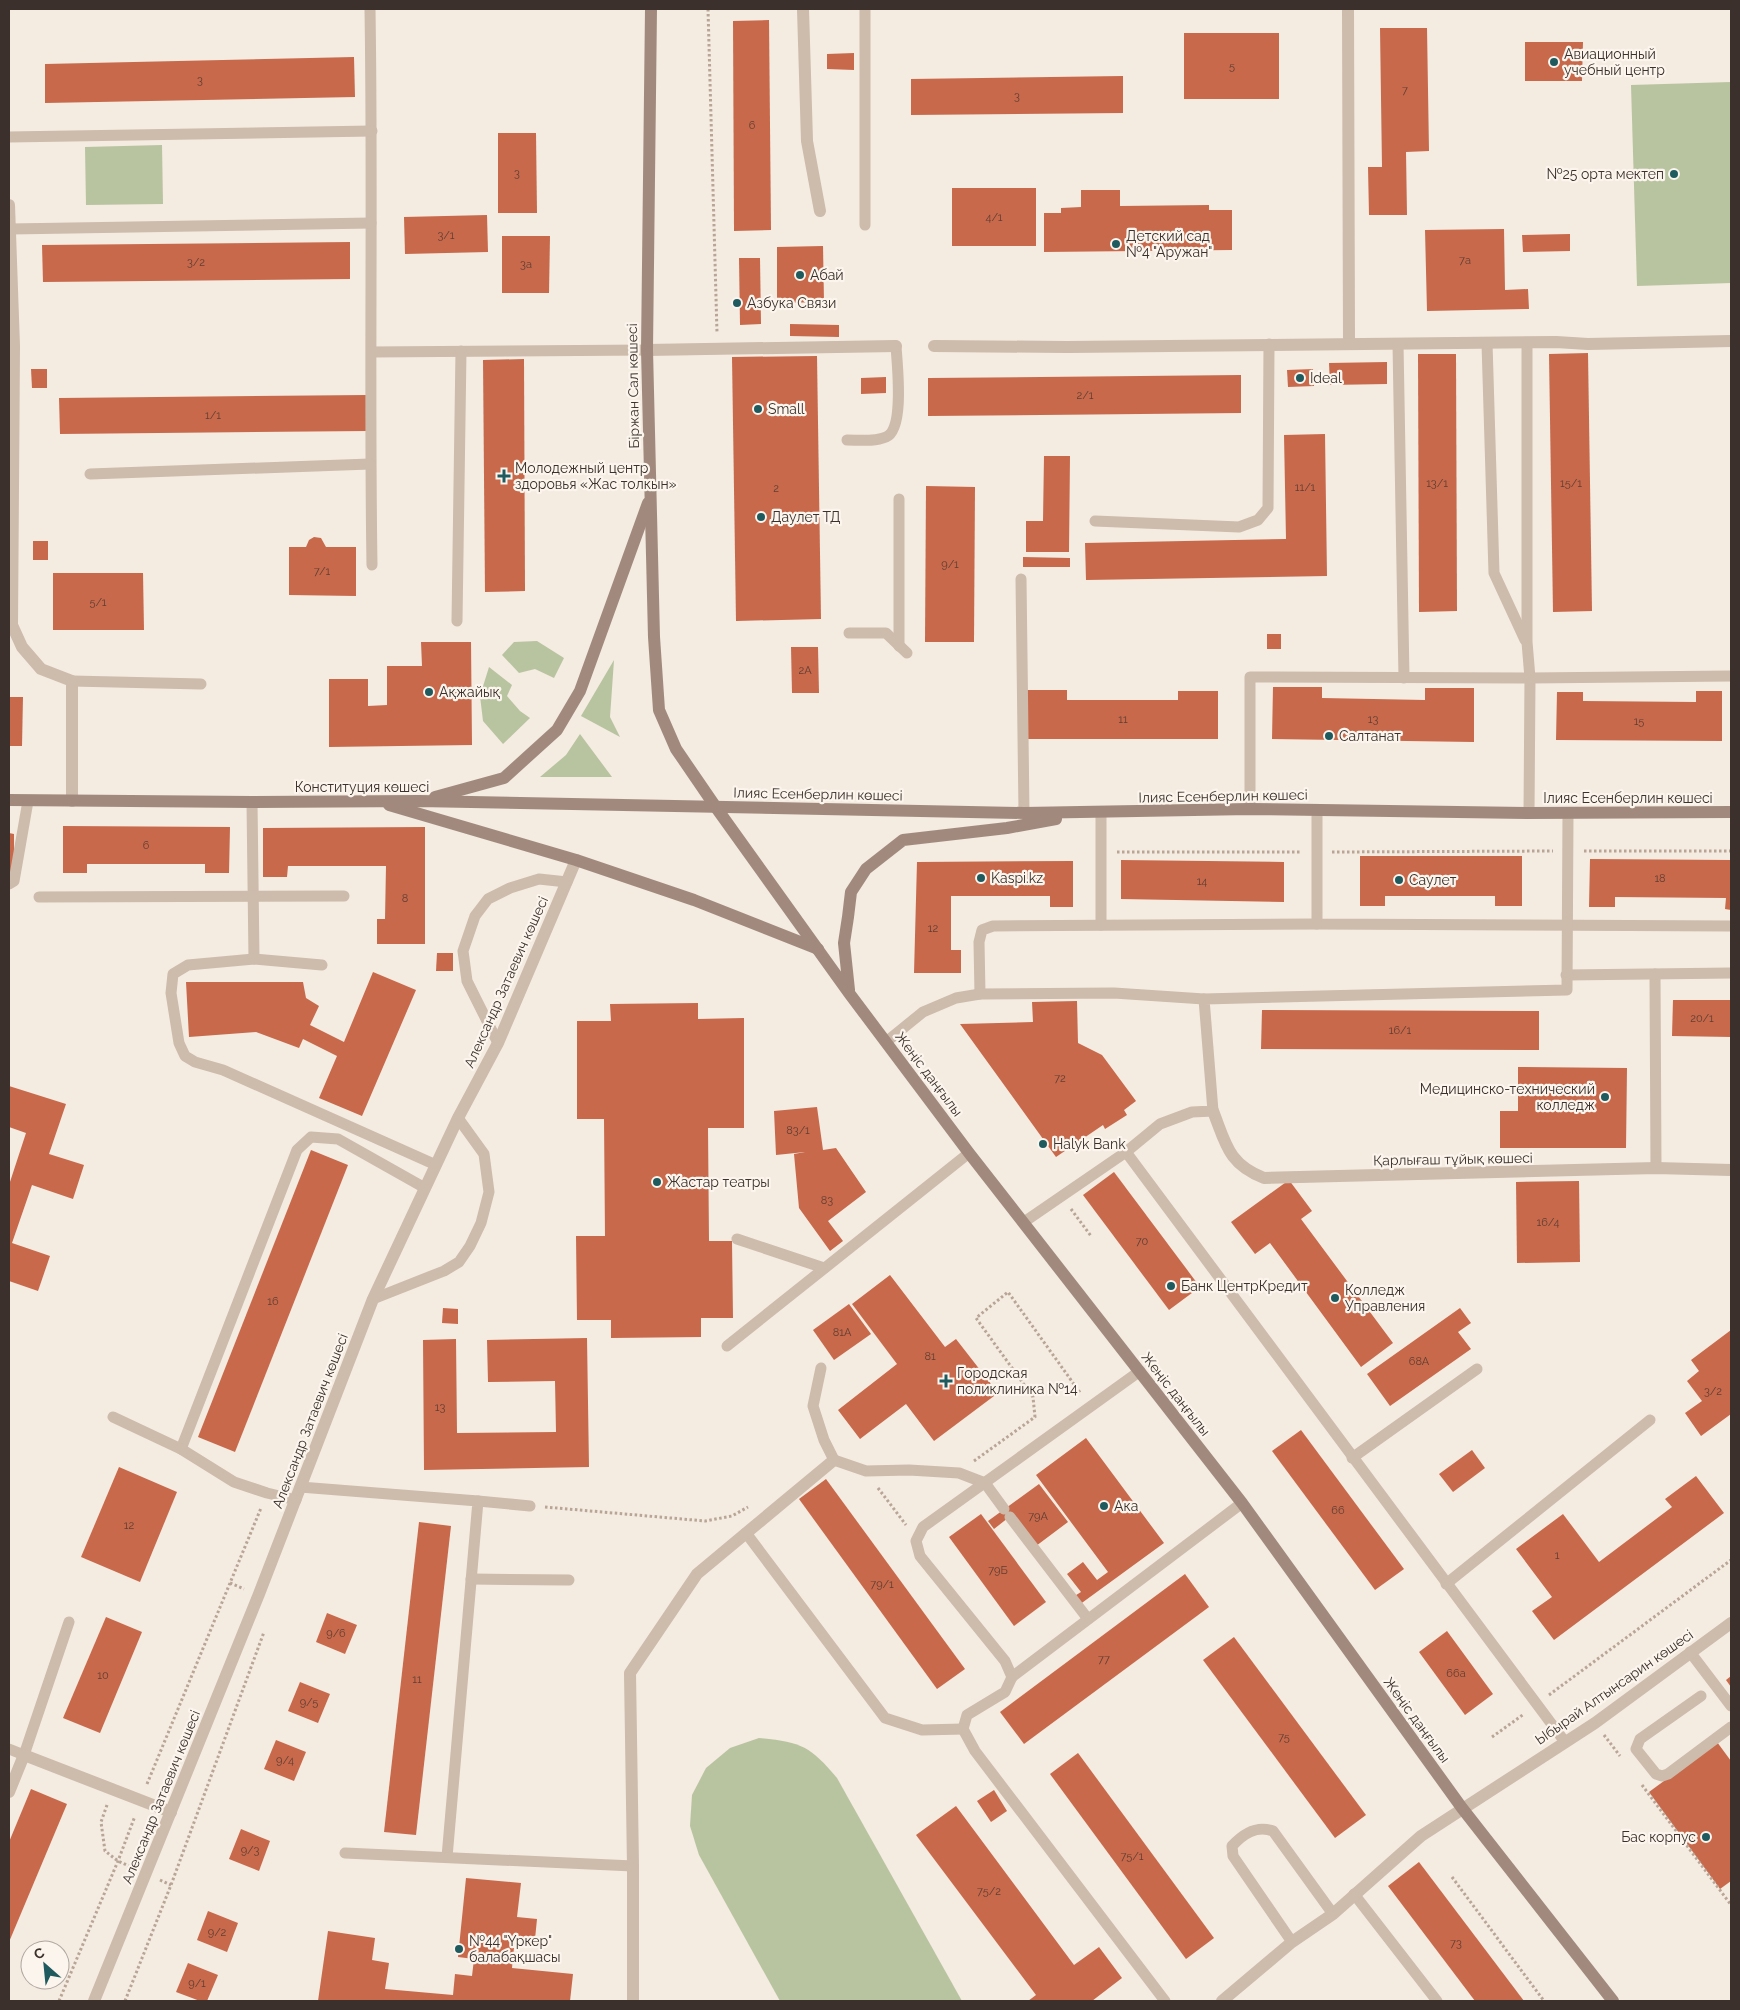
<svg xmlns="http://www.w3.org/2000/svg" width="1740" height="2010" font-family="Raleway,sans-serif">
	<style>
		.green { fill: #b8c4a0 }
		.building { fill: #c8694b }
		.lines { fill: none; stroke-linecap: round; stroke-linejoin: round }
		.path { stroke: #b9a596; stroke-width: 3; stroke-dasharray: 2.5 2.5; stroke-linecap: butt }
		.service { stroke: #cdbbac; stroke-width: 11 }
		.minor { stroke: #cdbbac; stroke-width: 12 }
		.tertiary { stroke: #cdbbac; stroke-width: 12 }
		.secondary { stroke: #a18a7d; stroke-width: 12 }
		.poi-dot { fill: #1f5a5e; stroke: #fbf5ee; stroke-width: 2 }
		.labels { text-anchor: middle; stroke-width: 4.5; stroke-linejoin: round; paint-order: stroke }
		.number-label { font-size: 11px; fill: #5e3e33 }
		.poi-label { font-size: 14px; fill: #3b302b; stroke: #fbf5ee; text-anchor: start }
		.street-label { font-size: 14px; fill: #3b302b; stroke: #fbf5ee }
	</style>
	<rect width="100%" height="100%" fill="#f4ebe1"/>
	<!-- green -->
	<g class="green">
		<polygon points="1731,82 1731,283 1637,286 1631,85"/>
		<polygon points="162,145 163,204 86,205 85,147"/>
		<polygon points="537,641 564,658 554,678 535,669 519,673 502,655 514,642"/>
		<polygon points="614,660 610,717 620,737 581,716"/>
		<polygon points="489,667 512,685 507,696 520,711 530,718 503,744 483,721 480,696"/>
		<polygon points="580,734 612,777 540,777 566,755"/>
		<path d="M759,1738c42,4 51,8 78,40l125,223h-182l-81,-146 -9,-29 2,-31 14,-27 24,-20z"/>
	</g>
	<!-- building -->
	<g class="building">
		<polygon points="769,20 771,230 734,231 733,21"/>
		<polygon points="1380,28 1427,28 1429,151 1406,152 1407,215 1369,215 1368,167 1382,167"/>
		<rect x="1184" y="33" width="95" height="66"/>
		<polygon points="1525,42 1583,42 1582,81 1525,81"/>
		<polygon points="854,53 854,70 827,69 827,54"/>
		<polygon points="354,57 355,97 45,103 45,64"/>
		<polygon points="1123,76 1123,113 911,115 911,79"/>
		<polygon points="498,133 536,133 537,213 498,213"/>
		<rect x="952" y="188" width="84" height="58"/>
		<polygon points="1081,190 1120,190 1120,206 1209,205 1209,210 1232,210 1232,250 1044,252 1044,213 1061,213 1061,208 1081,207"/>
		<polygon points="487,215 488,252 405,254 404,217"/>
		<polygon points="1504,229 1505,290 1528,289 1529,309 1427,311 1425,230"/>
		<polygon points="1570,234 1570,251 1523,252 1522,235"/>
		<polygon points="502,236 550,236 549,293 502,293"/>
		<polygon points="350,242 350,279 43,282 42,245"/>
		<polygon points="823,246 824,302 777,303 777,247"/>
		<polygon points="739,258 760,258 761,324 740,325"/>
		<polygon points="790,324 839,325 839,337 790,336"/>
		<polygon points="1588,353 1592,611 1553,612 1549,354"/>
		<polygon points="1418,354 1456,354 1457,611 1419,612"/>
		<polygon points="817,356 821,619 736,621 732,357"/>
		<polygon points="524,359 525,591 485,592 483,360"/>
		<polygon points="1387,362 1387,384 1330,385 1329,363"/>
		<polygon points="31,369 47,369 47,388 32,388"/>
		<polygon points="1313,369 1314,386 1288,387 1287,370"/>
		<polygon points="1241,375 1241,413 928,416 928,378"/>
		<polygon points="886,377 886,393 861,394 861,378"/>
		<polygon points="367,395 367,431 60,434 59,398"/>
		<polygon points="1325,434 1327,576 1086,580 1085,543 1286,539 1284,435"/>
		<polygon points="1044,456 1070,456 1069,552 1026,552 1026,521 1043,521"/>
		<polygon points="926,486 975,487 974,642 925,642"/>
		<polygon points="314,537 321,538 326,547 356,547 356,596 289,595 289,547 306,547 309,540"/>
		<rect x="33" y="541" width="15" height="19"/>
		<polygon points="1023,557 1070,558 1070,567 1023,567"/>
		<polygon points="53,573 143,573 144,630 53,630"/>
		<rect x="1267" y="634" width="14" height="15"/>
		<polygon points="421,642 471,642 472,745 329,747 329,679 368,679 368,706 387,705 387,666 422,666"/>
		<polygon points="791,647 818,647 819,693 792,693"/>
		<polygon points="1273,687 1322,687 1322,698 1425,700 1425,688 1474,688 1474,742 1272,739"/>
		<polygon points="1027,690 1067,690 1067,700 1178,700 1178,691 1218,691 1218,739 1027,739"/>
		<polygon points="1696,691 1722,691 1722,741 1556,740 1557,692 1583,692 1583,701 1696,702"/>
		<polygon points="9,697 23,697 22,746 9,746"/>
		<polygon points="63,826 230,827 229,873 205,873 205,864 87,864 87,873 63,873"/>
		<polygon points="425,827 425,944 377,944 377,919 385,919 386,866 288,866 287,877 263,877 263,828"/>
		<polygon points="9,833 14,834 14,874 9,874"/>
		<polygon points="1360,856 1522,856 1522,906 1495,906 1495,896 1385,896 1385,906 1360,906"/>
		<polygon points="1590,859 1731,860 1731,910 1725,909 1726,898 1615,897 1615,907 1589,907"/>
		<polygon points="1121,860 1284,862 1284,902 1121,899"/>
		<polygon points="1073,861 1073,907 1050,907 1050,896 951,896 951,950 961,950 961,973 914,973 917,862"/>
		<polygon points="437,953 453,953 453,971 436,971"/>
		<polygon points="373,972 416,990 362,1116 319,1098 337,1056 303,1039 299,1048 256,1032 189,1037 186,982 303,982 306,998 319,1006 310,1025 344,1042"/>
		<polygon points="1673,1000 1731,1000 1731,1037 1672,1036"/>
		<polygon points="1077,1001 1078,1043 1102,1055 1136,1101 1124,1110 1127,1115 1105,1129 1103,1125 1056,1157 960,1024 1033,1022 1032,1002"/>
		<polygon points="698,1003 698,1019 744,1018 744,1128 708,1128 709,1241 732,1241 733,1318 701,1318 701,1337 611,1338 611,1320 577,1320 576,1236 605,1236 604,1119 577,1119 577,1021 611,1021 610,1004"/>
		<polygon points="1262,1010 1539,1011 1539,1050 1261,1049"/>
		<polygon points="1518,1067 1627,1068 1626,1148 1500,1148 1500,1111 1518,1111"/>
		<polygon points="9,1086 66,1104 49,1154 84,1165 73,1199 32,1185 12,1243 50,1256 38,1291 9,1281 9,1185 26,1133 9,1127"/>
		<polygon points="817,1107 823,1150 836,1148 866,1192 828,1221 843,1241 830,1251 799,1208 794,1154 805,1152 776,1155 774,1111"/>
		<polygon points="311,1150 348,1165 235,1452 198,1437"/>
		<polygon points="1114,1172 1200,1287 1169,1310 1083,1195"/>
		<polygon points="1289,1180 1312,1211 1301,1219 1393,1343 1361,1367 1270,1243 1255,1254 1231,1222"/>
		<polygon points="1579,1181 1580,1262 1517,1263 1516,1182"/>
		<polygon points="890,1275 945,1347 956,1339 998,1393 934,1441 906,1404 860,1439 838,1410 897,1364 852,1304"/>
		<polygon points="849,1304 871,1334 834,1360 813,1330"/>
		<polygon points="443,1308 458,1309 458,1324 442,1323"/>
		<polygon points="1460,1308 1471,1323 1458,1332 1471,1349 1390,1406 1367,1374"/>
		<polygon points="1731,1330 1731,1414 1701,1436 1685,1413 1702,1401 1687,1381 1699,1371 1691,1360"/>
		<polygon points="587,1338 589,1467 424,1470 423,1340 456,1339 457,1433 556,1432 555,1381 488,1382 487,1340"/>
		<polygon points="1301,1430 1404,1569 1375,1590 1272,1451"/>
		<polygon points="1086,1438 1164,1543 1079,1605 1073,1597 1081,1592 1067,1574 1083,1562 1097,1580 1108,1572 1036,1475"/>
		<polygon points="1472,1450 1485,1468 1453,1492 1439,1474"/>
		<polygon points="119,1467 177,1492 140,1582 81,1557"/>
		<polygon points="1696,1476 1724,1513 1554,1640 1532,1611 1552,1597 1516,1549 1563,1514 1599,1562 1672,1507 1665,1499"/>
		<polygon points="826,1479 965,1669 937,1689 799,1499"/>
		<polygon points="1039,1484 1068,1522 1036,1546 1013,1514 994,1529 988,1521"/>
		<polygon points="981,1514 1046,1602 1014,1626 949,1537"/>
		<polygon points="419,1522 451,1526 416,1835 384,1832"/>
		<polygon points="1185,1574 1209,1607 1024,1744 1000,1712"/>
		<polygon points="327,1613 357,1625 345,1654 316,1642"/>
		<polygon points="106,1617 142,1632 100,1733 63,1718"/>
		<polygon points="1447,1631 1493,1694 1465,1715 1419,1652"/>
		<polygon points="1234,1637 1366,1815 1335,1838 1203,1660"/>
		<polygon points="1731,1676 1731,1687 1726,1680"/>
		<polygon points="300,1682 330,1694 318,1723 288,1711"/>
		<polygon points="276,1740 306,1752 294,1781 264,1769"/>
		<polygon points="1717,1742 1731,1761 1731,1881 1720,1889 1649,1792"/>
		<polygon points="1078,1753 1214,1938 1186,1959 1050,1774"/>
		<polygon points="31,1789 67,1804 9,1942 9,1842"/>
		<polygon points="994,1790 1007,1811 991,1822 977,1801"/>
		<polygon points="956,1806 1074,1965 1099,1947 1122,1978 1092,2001 1028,2001 1036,1995 916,1835"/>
		<polygon points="241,1829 270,1841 259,1871 229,1859"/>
		<polygon points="1419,1862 1524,2001 1475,2001 1388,1886"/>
		<polygon points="466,1878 521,1883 517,1917 537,1919 535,1939 515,1937 512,1968 573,1974 570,2001 318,2001 328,1931 375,1938 372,1960 389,1963 385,1989 453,1995 455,1974 472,1976 474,1959 458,1957"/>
		<polygon points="208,1911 238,1923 227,1952 197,1940"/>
		<polygon points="188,1963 218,1975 207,2001 200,2001 176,1992"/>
	</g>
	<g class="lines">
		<!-- path -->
		<g class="path">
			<polyline points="708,9 717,333"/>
			<polyline points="1584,851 1731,851"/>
			<polyline points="1117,852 1301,852"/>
			<polyline points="1332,852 1553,851"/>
			<polyline points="1071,1209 1091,1236"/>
			<polyline points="974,1461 1035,1417 1033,1397 976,1318 1008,1292 1081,1394"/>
			<polyline points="878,1488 906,1525"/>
			<polyline points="545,1507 705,1521 732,1516 748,1507"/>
			<polyline points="230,1583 244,1589"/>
			<polyline points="1549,1695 1731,1560"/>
			<polyline points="1604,1735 1620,1756"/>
			<polyline points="1492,1737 1524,1714"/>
			<polyline points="147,1784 261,1508"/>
			<polyline points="1642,1785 1731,1905"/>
			<polyline points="107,1805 101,1822 105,1851 118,1861 131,1867"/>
			<polyline points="1452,1877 1544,2001"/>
			<polyline points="160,1880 171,1885"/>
			<polyline points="59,2001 118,1861 135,1816"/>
			<polyline points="125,2001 171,1885 264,1632"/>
		</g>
		<!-- service -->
		<g class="service">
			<path d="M370,9c3,185 -1,371 2,556"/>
			<polyline points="9,137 372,131"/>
			<polyline points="865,225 865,9"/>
			<polyline points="10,229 371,223"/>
			<polyline points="1487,343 1494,573 1525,640"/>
			<polyline points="1527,343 1527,642 1530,678 1529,813"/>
			<polyline points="1398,344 1404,678"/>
			<polyline points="372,352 647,350"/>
			<path d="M847,440c12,0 27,2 39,-3 19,-8 11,-73 10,-91"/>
			<polyline points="90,474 370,464"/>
			<polyline points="1095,521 1239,527 1258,520 1268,508 1269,344"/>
			<polyline points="1021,579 1024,813"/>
			<polyline points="457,621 461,351"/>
			<polyline points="849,633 886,633 907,653"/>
			<polyline points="899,646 899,499"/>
			<polyline points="72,681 201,684"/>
			<polyline points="252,802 254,959 322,965"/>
			<polyline points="1250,809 1250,677 1530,678 1731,676"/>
			<polyline points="1317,810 1317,924 1731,926"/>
			<polyline points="9,884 14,881 28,801"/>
			<polyline points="39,897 344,896"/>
			<polyline points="1101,925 1101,813"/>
			<polyline points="254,959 188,965 173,974 171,993 179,1043 185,1056 195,1062 223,1070 436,1165"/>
			<polyline points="1655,974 1656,1168"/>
			<polyline points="1566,975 1731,973"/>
			<polyline points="980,994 979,942 982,930 993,926 1317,924"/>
			<polyline points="886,1042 923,1012 956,998 980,994 1114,993 1204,999"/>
			<polyline points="498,1043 467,981 463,951 475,916 488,899 510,888 539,879 567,882"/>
			<polyline points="1126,1152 1565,1742"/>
			<polyline points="1024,1222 1126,1152 1160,1124 1192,1112 1213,1111 1204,999 1567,990 1568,814"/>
			<polyline points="737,1239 824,1268"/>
			<polyline points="373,1299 444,1271 459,1262 470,1246 481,1223 489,1192 484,1154 458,1118"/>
			<polyline points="727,1346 969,1153"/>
			<polyline points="821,1368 813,1406 824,1440 834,1460 866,1471 909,1470 959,1473 985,1483 1004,1509"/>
			<polyline points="1140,1371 923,1527 916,1541 920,1556 1005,1661 1012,1677 1005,1692 967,1715 963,1729 975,1751 1165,2001"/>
			<polyline points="113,1417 181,1449 297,1150 311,1137 338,1139 425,1188"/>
			<polyline points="181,1449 234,1482 267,1493 296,1500"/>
			<polyline points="1352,1458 1477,1369"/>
			<polyline points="300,1487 478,1501 447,1857"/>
			<polyline points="478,1501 530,1506"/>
			<polyline points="1010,1517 1088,1619"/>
			<polyline points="746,1533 885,1718 922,1730 963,1729"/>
			<polyline points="471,1579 569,1580"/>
			<polyline points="1446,1584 1650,1420"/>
			<polyline points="1690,1652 1731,1706"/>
			<polyline points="1012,1677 1242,1503"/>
			<polyline points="1701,1696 1640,1739 1636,1749 1656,1774 1662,1776 1668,1774 1731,1727"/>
			<polyline points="9,1749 24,1755 69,1622"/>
			<polyline points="345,1853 633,1866"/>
			<polyline points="1354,1894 1437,2001"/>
			<path d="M1292,1942l-59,-86 -1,-10c11,-12 24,-21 41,-15l60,83"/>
		</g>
		<!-- minor -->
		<g class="minor">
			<polyline points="803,9 807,141 820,211"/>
			<polyline points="1348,9 1349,343"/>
			<polyline points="9,205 14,346 12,625 22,647 41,669 72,681 72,801"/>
			<polyline points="934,346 1067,347 1556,342 1588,344 1731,341"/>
			<polyline points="647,350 896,346"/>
			<path d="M1213,1111c13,33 15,53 51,67l392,-10 75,2"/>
			<polyline points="9,1792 24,1755 171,1812"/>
			<polyline points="633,2001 633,1866 630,1673 697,1574 834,1460"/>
		</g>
		<!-- tertiary -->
		<g class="tertiary">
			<polyline points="94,2001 259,1594 373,1299 458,1118 498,1043 576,860"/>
			<polyline points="1222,2001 1292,1942 1333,1914 1421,1836 1595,1723 1731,1623"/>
		</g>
		<!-- secondary -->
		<g class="secondary">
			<polyline points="651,9 647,350 654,637 659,710 676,749 715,806 849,993 969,1153 1242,1503 1462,1808 1613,2001"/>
			<polyline points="435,797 504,778 557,730 580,691 648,503"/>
			<polyline points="9,800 252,802 419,801 1024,813 1250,809 1529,813 1731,812"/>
			<polyline points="389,805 576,860 694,900 818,949"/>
			<polyline points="849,990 844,943 848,917 851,892 866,869 903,840 1007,828 1056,819"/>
		</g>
	</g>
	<!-- markers -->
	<g class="poi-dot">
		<circle cx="1554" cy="62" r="5"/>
		<circle cx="1674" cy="174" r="5"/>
		<circle cx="1116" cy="244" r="5"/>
		<circle cx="800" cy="275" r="5"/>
		<circle cx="737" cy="303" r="5"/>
		<circle cx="1300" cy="378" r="5"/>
		<circle cx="758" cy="409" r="5"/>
		<path d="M501.5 468.5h5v5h5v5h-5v5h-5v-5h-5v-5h5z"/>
		<circle cx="761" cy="517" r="5"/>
		<circle cx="429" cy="692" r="5"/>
		<circle cx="1329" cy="736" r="5"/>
		<circle cx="981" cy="878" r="5"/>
		<circle cx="1399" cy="880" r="5"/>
		<circle cx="1605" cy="1097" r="5"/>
		<circle cx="1043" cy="1144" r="5"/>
		<circle cx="657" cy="1182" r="5"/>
		<circle cx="1171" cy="1286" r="5"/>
		<circle cx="1335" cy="1298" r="5"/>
		<path d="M943.5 1373.5h5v5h5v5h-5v5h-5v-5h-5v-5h5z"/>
		<circle cx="1104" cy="1506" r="5"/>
		<circle cx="1706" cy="1837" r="5"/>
		<circle cx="459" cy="1949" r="5"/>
	</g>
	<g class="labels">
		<!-- number labels -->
		<g class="number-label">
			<text x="1232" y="70">5</text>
			<text x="200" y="84">3</text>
			<text x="1405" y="94">7</text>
			<text x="1017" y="100">3</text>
			<text x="752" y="129">6</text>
			<text x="517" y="177">3</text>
			<text x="994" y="221">4/1</text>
			<text x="446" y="239">3/1</text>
			<text x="1465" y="264">7а</text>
			<text x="196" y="266">3/2</text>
			<text x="526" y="268">3а</text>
			<text x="1085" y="399">2/1</text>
			<text x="213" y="419">1/1</text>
			<text x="1437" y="487">13/1</text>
			<text x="1571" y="487">15/1</text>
			<text x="1305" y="491">11/1</text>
			<text x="776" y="492">2</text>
			<text x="950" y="568">9/1</text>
			<text x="322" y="575">7/1</text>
			<text x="98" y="606">5/1</text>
			<text x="805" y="674">2А</text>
			<text x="1123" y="723">11</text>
			<text x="1373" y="723">13</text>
			<text x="1639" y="725">15</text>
			<text x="146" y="849">6</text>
			<text x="1660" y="882">18</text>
			<text x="1202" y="885">14</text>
			<text x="405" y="902">8</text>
			<text x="933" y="932">12</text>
			<text x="1702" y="1022">20/1</text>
			<text x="1400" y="1034">16/1</text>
			<text x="1060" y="1082">72</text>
			<text x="798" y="1134">83/1</text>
			<text x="827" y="1204">83</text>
			<text x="1548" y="1226">16/4</text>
			<text x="1142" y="1245">70</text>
			<text x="273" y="1305">16</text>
			<text x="842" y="1336">81А</text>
			<text x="930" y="1360">81</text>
			<text x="1419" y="1365">68А</text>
			<text x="1713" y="1395">3/2</text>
			<text x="440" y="1411">13</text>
			<text x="1338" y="1514">66</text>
			<text x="1038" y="1520">79А</text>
			<text x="129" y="1529">12</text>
			<text x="1557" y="1559">1</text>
			<text x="998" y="1574">79Б</text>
			<text x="882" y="1588">79/1</text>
			<text x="336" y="1637">9/6</text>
			<text x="1104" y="1663">77</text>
			<text x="1456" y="1677">66а</text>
			<text x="103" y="1679">10</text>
			<text x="417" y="1683">11</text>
			<text x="309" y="1706">9/5</text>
			<text x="1284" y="1741">75</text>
			<text x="285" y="1764">9/4</text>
			<text x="250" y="1854">9/3</text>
			<text x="1132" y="1860">75/1</text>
			<text x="989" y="1895">75/2</text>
			<text x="217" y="1936">9/2</text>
			<text x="1456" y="1947">73</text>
			<text x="197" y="1987">9/1</text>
		</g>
		<!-- poi labels -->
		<g class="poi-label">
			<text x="1564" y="59">Авиационный<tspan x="1564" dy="16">учебный центр</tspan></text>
			<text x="1664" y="179" text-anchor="end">№25 орта мектеп</text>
			<text x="1126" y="241">Детский сад<tspan x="1126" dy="16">№4 "Аружан"</tspan></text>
			<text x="810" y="280">Абай</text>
			<text x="747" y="308">Азбука Связи</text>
			<text x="1310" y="383">Ideal</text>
			<text x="768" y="414">Small</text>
			<text x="515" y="473">Молодежный центр<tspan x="515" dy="16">здоровья «Жас толкын»</tspan></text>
			<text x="771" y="522">Даулет ТД</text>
			<text x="439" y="697">Ақжайық</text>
			<text x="1339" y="741">Салтанат</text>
			<text x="991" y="883">Kaspi.kz</text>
			<text x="1409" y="885">Саулет</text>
			<text x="1595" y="1094" text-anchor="end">Медицинско-технический<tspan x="1595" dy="16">колледж</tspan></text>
			<text x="1053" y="1149">Halyk Bank</text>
			<text x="667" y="1187">Жастар театры</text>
			<text x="1181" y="1291">Банк ЦентрКредит</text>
			<text x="1345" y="1295">Колледж<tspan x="1345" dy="16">Управления</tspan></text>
			<text x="957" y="1378">Городская<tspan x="957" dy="16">поликлиника №14</tspan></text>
			<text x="1114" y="1511">Ака</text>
			<text x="1696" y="1842" text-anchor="end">Бас корпус</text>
			<text x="469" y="1946">№44 "Үркер"<tspan x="469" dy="16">балабақшасы</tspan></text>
		</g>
		<!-- street labels -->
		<g class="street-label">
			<text transform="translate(633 386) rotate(-91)" y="5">Біржан Сал көшесі</text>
			<text x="362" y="792">Конституция көшесі</text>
			<text transform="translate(818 794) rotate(1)" y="5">Ілияс Есенберлин көшесі</text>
			<text transform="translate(1223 796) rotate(-1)" y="5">Ілияс Есенберлин көшесі</text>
			<text x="1628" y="803">Ілияс Есенберлин көшесі</text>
			<text transform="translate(506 982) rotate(-66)" y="5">Александр Затаевич көшесі</text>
			<text transform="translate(929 1074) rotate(53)" y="5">Жеңіс даңғылы</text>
			<text transform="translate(1453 1159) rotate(-1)" y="5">Қарлығаш тұйық көшесі</text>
			<text transform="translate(1176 1394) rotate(52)" y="5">Жеңіс даңғылы</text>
			<text transform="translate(310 1421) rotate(-69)" y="5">Александр Затаевич көшесі</text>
			<text transform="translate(1614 1687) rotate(-35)" y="5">Ыбырай Алтынсарин көшесі</text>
			<text transform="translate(1417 1720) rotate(54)" y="5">Жеңіс даңғылы</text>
			<text transform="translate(161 1797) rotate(-68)" y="5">Александр Затаевич көшесі</text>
		</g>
	</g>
	<!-- border -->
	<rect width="1740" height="2010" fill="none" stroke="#3b302b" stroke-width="20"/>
	<!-- north arrow -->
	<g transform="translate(45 1965) rotate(333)"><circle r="24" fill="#fbf5ee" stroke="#aea6a0"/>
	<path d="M0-4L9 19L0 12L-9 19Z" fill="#1f5a5e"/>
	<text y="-8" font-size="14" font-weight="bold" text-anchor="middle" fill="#3b302b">С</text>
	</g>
</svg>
